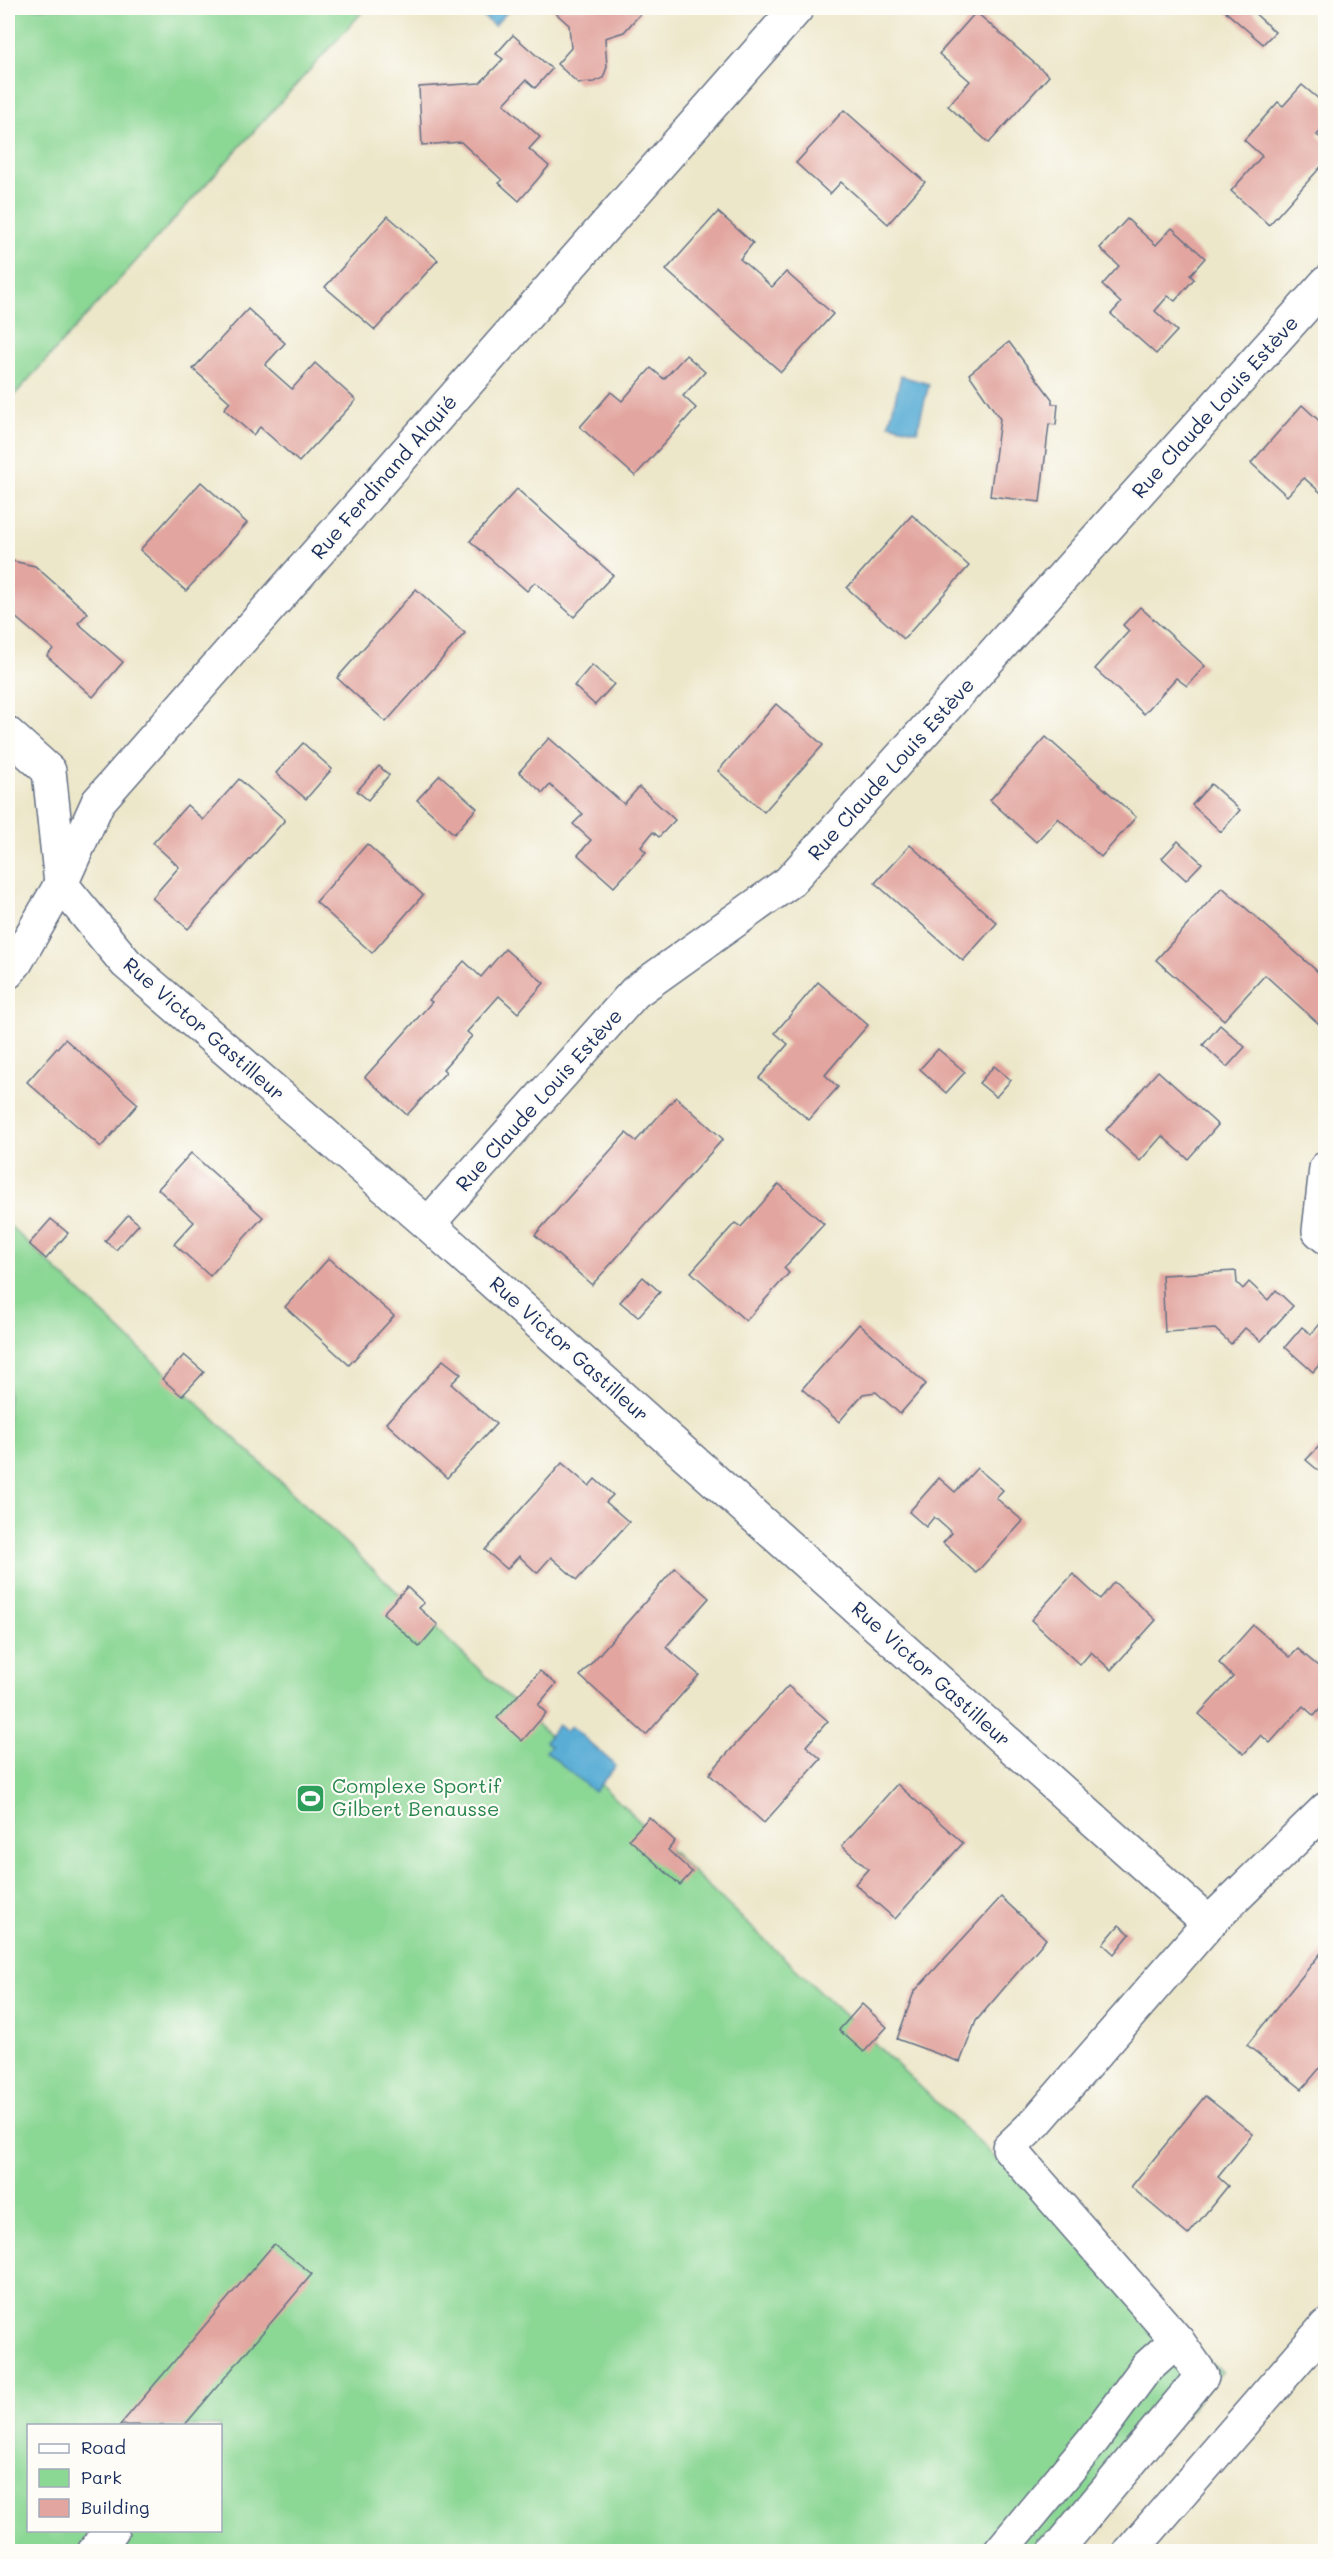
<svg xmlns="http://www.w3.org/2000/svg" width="1333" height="2559" font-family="Mali,sans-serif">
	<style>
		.green { fill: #8bd794; stroke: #538379; stroke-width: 1.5; fill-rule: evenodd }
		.water { fill: #5aadd5; stroke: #3a6e9a; stroke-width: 1.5 }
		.building { fill: #e2a59f }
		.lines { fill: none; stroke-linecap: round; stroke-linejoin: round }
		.minor-casing { stroke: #646f84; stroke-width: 36 }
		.minor { stroke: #fff; stroke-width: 33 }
		.labels { text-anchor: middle; stroke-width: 4.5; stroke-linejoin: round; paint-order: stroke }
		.street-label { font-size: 20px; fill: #1b2f5e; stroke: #fdfcf7 }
		.leisure-label { font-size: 20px; fill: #27864d; stroke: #fdfcf7; text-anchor: start }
	</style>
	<rect width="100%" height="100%" fill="#fdfcf7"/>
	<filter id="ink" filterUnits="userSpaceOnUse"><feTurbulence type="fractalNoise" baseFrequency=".0167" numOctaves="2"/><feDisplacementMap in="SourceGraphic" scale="12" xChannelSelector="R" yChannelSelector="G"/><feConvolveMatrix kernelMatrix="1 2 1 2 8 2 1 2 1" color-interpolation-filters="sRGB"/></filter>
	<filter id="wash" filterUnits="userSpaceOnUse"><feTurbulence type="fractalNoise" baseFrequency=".008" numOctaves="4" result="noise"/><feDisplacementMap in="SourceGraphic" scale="24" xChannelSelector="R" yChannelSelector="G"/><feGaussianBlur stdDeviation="1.35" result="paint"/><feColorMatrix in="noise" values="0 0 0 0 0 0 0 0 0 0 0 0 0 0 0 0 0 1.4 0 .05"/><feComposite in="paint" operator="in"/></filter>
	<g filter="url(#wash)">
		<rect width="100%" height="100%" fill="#ede7ca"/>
		<!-- green -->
		<g class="green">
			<polygon points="8,8 366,8 8,402"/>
			<path d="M8,1224l1214,1148 -155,179h-1059zM28,2426h192v104h-192z"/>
		</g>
		<!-- water -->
		<g class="water">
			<polygon points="474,8 511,8 494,26"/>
			<polygon points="901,376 929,384 917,431 889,424"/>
			<polygon points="558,1725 566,1732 571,1726 616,1766 594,1792 546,1751 551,1746 545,1741"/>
		</g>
		<g id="blocks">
			<!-- building -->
			<g class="building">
				<polygon points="550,8 635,8 641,13 624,32 605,38 607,67 603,78 594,82 578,83 557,64 571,48 569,25"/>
				<polygon points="1230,8 1249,8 1275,32 1263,44 1226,12"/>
				<polygon points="976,12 1049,76 989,143 948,106 970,81 939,54"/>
				<polygon points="513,35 552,69 535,88 526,80 504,104 540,137 529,149 549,166 519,201 499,183 502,180 461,142 422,145 419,87 480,83 503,59 496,54"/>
				<polygon points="1302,85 1326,105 1326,126 1317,135 1326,143 1326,161 1269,225 1231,191 1262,156 1244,140 1278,102 1283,106"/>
				<polygon points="844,110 925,182 888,224 841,182 830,194 796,163"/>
				<polygon points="718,212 753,243 740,259 772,287 786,272 833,314 781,372 666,270"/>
				<polygon points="388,216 438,260 375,330 325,287"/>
				<polygon points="1127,219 1156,245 1172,228 1205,258 1190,275 1194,279 1175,301 1168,296 1155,311 1177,331 1156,354 1111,314 1121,303 1102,285 1119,266 1100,248"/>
				<polygon points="248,309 285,343 265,365 292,389 315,363 356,400 299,462 260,427 253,435 224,409 230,402 193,369"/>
				<polygon points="1009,342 1052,399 1052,404 1058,404 1056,425 1049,424 1040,502 990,496 1000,419 969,374"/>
				<polygon points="686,355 705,372 683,396 696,408 635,476 580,427 611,392 622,401 651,368 664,379"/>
				<polygon points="1302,405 1326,427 1326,497 1304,478 1287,496 1251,463"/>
				<polygon points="201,482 247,523 186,591 140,550"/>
				<polygon points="517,489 613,575 574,617 535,582 527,591 470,541"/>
				<polygon points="912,515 969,566 904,639 847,588"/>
				<polygon points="8,560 35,566 88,613 78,623 123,662 93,697 47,656 53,649 8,611"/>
				<polygon points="416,589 465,633 386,722 337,678"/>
				<polygon points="1140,607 1205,666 1187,686 1176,678 1144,714 1095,669 1129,631 1123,625"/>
				<polygon points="592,665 614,684 595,705 574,686"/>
				<polygon points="776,704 823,745 764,812 718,771"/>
				<polygon points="1046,737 1136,817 1101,857 1058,818 1036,842 990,800"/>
				<polygon points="549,738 624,804 639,787 675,820 659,837 653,832 641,847 646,852 614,887 578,855 591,840 573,824 583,814 550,785 543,793 519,772"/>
				<polygon points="303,743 332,769 306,799 276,773"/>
				<polygon points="379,766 389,775 368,800 357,791"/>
				<polygon points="440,775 477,808 454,834 417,800"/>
				<polygon points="239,779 285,820 188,929 152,898 179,867 153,843 187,805 203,820"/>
				<polygon points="1211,784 1240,810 1221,832 1192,805"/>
				<polygon points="1178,841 1202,863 1186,880 1162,858"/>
				<polygon points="367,844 423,895 372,953 316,902"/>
				<polygon points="910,845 997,923 963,961 875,883"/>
				<polygon points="1222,887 1326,979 1326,1017 1319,1024 1265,975 1224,1020 1156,960"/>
				<polygon points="505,949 544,983 518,1013 499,996 467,1032 472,1036 443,1069 446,1072 407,1115 365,1077 432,1002 429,1000 464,961 481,977"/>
				<polygon points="818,982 868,1025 825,1075 838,1087 809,1120 759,1078 788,1044 775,1033"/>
				<polygon points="1220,1025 1245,1047 1227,1067 1203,1045"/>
				<polygon points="65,1039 138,1104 101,1147 27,1082"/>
				<polygon points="938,1049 965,1072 946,1093 920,1069"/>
				<polygon points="994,1066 1011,1080 996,1097 979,1083"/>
				<polygon points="1158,1071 1218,1125 1188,1159 1162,1136 1140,1161 1106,1130"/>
				<polygon points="676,1097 723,1139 592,1285 535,1235 626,1133 636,1141"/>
				<polygon points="191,1153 263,1217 210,1276 174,1244 194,1222 158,1189"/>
				<polygon points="779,1184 824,1224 784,1268 789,1273 746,1321 691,1272 735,1223 741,1227"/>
				<polygon points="128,1215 139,1224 116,1250 105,1241"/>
				<polygon points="51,1219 68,1233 46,1259 29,1244"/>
				<polygon points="329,1258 394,1316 349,1365 285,1307"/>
				<polygon points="1236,1271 1237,1283 1243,1289 1249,1282 1268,1300 1276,1290 1293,1306 1261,1341 1245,1328 1231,1344 1215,1329 1165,1332 1162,1275"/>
				<polygon points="643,1277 660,1292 638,1317 620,1302"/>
				<polygon points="1321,1323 1326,1327 1326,1357 1313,1372 1285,1347 1302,1327 1311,1334"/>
				<polygon points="859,1324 926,1384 900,1414 876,1392 863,1394 839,1422 802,1389"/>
				<polygon points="184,1355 204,1372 182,1396 162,1379"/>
				<polygon points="443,1360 461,1374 451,1384 496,1424 447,1478 386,1423"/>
				<polygon points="1326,1439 1326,1477 1306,1460"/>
				<polygon points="562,1463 589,1486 595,1479 613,1495 606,1502 629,1522 577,1580 551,1557 537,1573 519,1556 507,1569 485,1550"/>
				<polygon points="977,1468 1003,1490 996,1498 1023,1521 976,1573 943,1543 952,1533 934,1517 926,1527 909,1512 939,1478 955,1492"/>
				<polygon points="675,1568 709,1598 666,1647 699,1675 646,1735 580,1676"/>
				<polygon points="1073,1574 1100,1599 1114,1582 1156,1620 1111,1670 1091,1652 1080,1665 1031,1620"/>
				<polygon points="407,1587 424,1603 419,1608 438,1625 419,1647 383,1613"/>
				<polygon points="1253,1625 1290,1657 1298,1649 1326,1673 1326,1702 1314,1716 1303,1706 1270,1743 1261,1735 1244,1754 1199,1714 1233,1677 1219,1663"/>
				<polygon points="540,1671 556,1684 538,1705 546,1713 522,1741 497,1718"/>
				<polygon points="788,1686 828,1721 806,1746 821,1759 764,1823 709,1774"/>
				<polygon points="897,1784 963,1843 895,1919 855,1884 868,1869 842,1846"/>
				<polygon points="649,1817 675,1841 668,1850 692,1872 680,1885 629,1839"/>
				<polygon points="1001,1897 1046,1939 976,2021 960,2062 897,2039 914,1992"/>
				<polygon points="1119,1925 1130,1934 1114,1954 1103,1944"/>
				<polygon points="1324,1949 1326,2061 1302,2089 1247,2045"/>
				<polygon points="862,2004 887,2027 864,2052 839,2030"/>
				<polygon points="1205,2096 1253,2134 1218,2177 1228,2186 1188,2235 1131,2187"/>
				<polygon points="274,2244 312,2274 184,2426 120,2425"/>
			</g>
		</g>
	</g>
	<g filter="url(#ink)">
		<use href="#blocks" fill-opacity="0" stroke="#646f84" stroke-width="1.5"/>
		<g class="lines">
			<defs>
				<g id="minor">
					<polyline points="8,734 49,771 61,884 126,963 428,1224 1209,1923"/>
					<polyline points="8,972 16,962 61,884 98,802 797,8"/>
					<polyline points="1326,1168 1319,1231 1326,1237"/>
					<polyline points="428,1224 635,992 789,882 1326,283"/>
					<polyline points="94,2552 112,2530"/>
					<polyline points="1000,2552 1093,2440 1147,2367 1177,2340"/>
					<polyline points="1055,2552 1202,2376 1177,2340 1009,2148 1037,2121 1209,1923 1326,1809"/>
					<polyline points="1130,2552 1326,2326"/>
				</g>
			</defs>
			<!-- minor casing -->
			<use href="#minor" class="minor-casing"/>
			<!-- minor -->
			<use href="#minor" class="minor"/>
		</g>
	</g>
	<!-- icons -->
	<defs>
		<symbol id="stadium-square" viewBox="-11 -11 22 22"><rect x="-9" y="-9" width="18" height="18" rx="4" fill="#2e9e5b" stroke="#fdfcf7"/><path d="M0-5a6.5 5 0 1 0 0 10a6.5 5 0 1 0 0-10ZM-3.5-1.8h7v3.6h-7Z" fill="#fff"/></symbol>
	</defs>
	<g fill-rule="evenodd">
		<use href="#stadium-square" x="294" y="1782" width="33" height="33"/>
	</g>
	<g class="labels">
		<!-- street labels -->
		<g class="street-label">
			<text transform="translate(1215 407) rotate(-48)" y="7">Rue Claude Louis Estève</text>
			<text transform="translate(384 477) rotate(-49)" y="7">Rue Ferdinand Alquié</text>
			<text transform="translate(891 769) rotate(-48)" y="7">Rue Claude Louis Estève</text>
			<text transform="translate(204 1029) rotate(41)" y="7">Rue Victor Gastilleur</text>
			<text transform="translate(539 1100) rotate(-48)" y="7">Rue Claude Louis Estève</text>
			<text transform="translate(569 1349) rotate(42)" y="7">Rue Victor Gastilleur</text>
			<text transform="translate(931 1674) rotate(42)" y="7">Rue Victor Gastilleur</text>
		</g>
		<!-- leisure labels -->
		<g class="leisure-label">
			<text x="332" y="1793">Complexe Sportif<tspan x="332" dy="23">Gilbert Benausse</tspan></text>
		</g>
	</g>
	<!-- margin -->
	<rect width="1333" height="2559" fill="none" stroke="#fdfcf7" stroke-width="30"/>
	<!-- legend -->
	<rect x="27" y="2424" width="195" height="108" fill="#fdfcf7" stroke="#a3aaba" stroke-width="1.5"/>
	<rect x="39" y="2444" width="30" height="9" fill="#ffffff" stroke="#a3aaba" stroke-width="1.5"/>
	<text x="81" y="2454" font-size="18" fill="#1b2f5e">Road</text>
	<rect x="39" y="2469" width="30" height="18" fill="#8bd794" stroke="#a3aaba" stroke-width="1.5"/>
	<text x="81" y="2484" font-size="18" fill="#1b2f5e">Park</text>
	<rect x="39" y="2499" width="30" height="18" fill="#e2a59f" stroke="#a3aaba" stroke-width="1.5"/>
	<text x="81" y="2514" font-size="18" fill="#1b2f5e">Building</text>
</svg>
